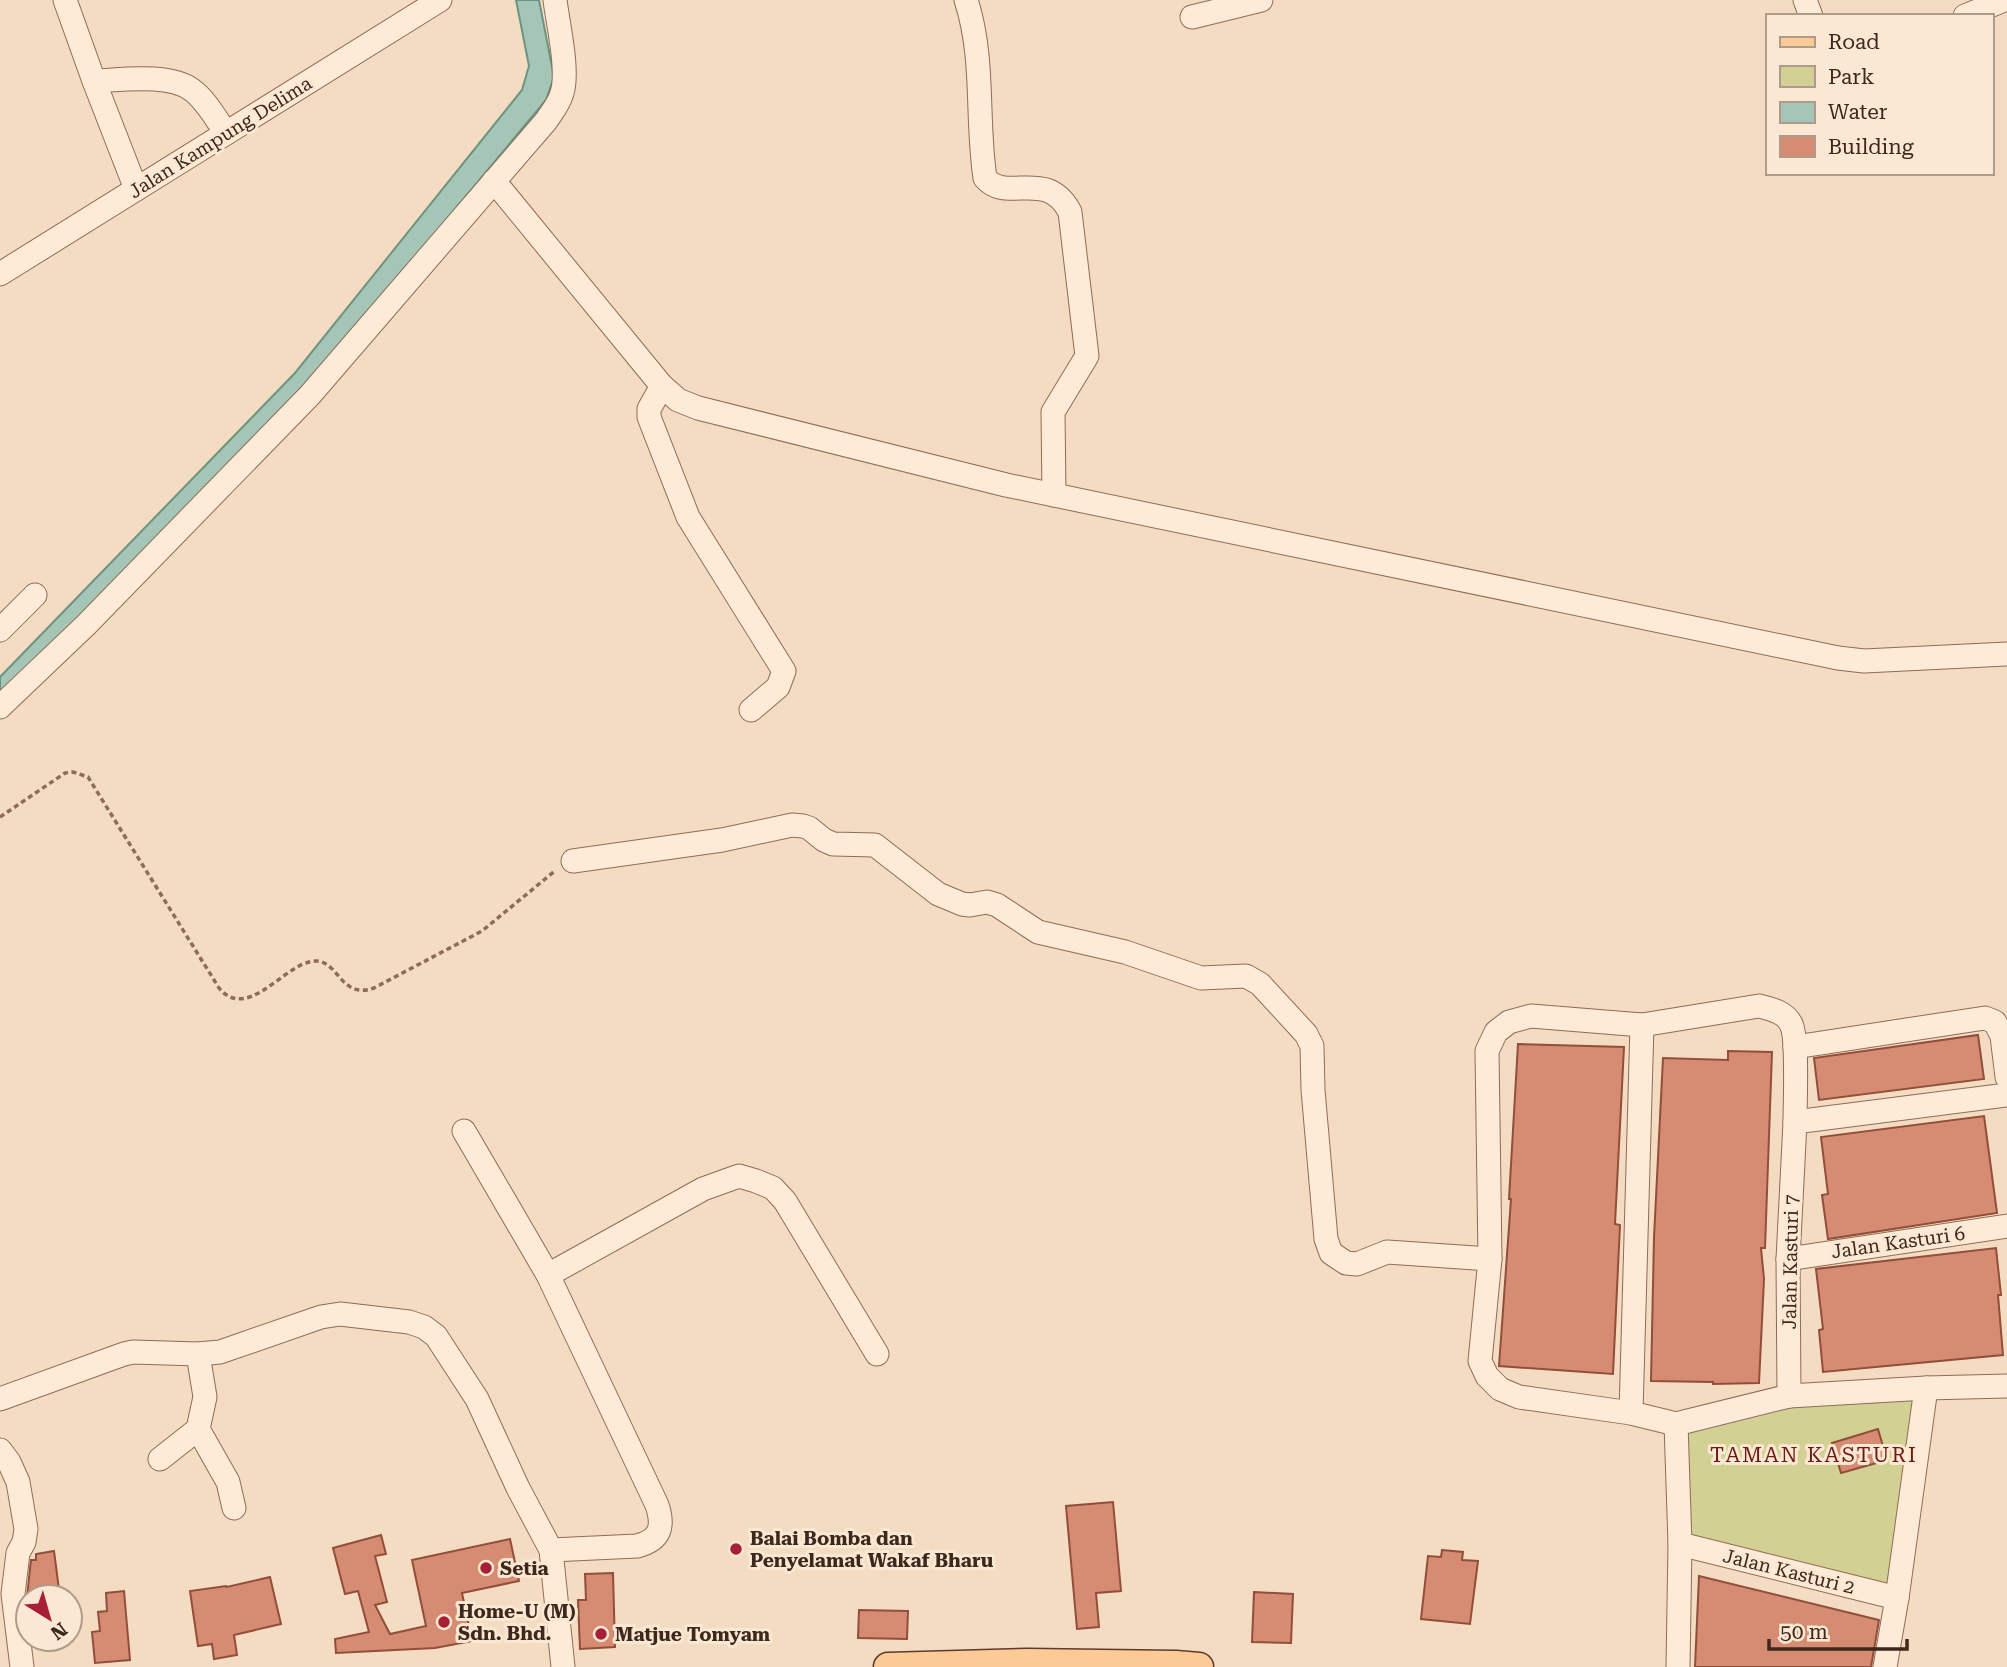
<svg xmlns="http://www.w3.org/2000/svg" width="2007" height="1667" font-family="'Roboto Serif',serif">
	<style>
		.green { fill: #d3d094 }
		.water { fill: #a5c5b6; stroke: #6a9583; stroke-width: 2 }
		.building { fill: #d68c73; stroke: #924e39; stroke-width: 2 }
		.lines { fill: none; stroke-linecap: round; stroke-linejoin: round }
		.minor-casing { stroke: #906b56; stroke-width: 25 }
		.major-casing { stroke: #5d3a2b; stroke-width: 31 }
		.path { stroke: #906b56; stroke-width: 3.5; stroke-dasharray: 5 3.5; stroke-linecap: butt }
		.minor { stroke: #fdebd7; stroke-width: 23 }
		.major { stroke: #fbca96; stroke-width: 28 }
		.poi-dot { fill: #a61f36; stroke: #fae8d3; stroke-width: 2.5 }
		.labels { text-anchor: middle; stroke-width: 6; stroke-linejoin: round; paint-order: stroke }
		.street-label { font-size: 19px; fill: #3e271c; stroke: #fae8d3 }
		.poi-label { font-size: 19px; font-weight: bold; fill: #3e271c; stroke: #fae8d3; text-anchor: start }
		.neighbourhood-label { font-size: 21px; letter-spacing: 2px; fill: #701a16; stroke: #fae8d3 }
	</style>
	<rect width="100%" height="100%" fill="#f3dcc2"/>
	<!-- green -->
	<polygon class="green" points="1926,1388 1897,1598 1680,1544 1676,1425 1789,1396"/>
	<!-- water -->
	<polygon class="water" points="516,0 539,0 554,77 546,100 301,394 0,697 0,677 295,373 522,90 529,66"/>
	<!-- building -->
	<g class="building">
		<polygon points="1978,1035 1984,1079 1819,1100 1814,1058"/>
		<polygon points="1518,1044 1624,1047 1615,1224 1620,1225 1613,1374 1499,1366 1511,1199 1509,1199"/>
		<polygon points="1728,1051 1772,1052 1765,1248 1761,1248 1764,1279 1759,1383 1713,1384 1713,1382 1651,1381 1654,1237 1663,1058 1728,1060"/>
		<polygon points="1984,1116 1997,1213 1828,1239 1822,1195 1828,1194 1821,1137"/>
		<polygon points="1996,1248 2001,1295 1998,1295 2003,1355 1823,1372 1819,1330 1823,1329 1816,1269"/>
		<polygon points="1878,1429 1887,1460 1841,1473 1832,1443"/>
		<polygon points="1113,1502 1121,1591 1096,1593 1099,1627 1077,1629 1066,1506"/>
		<polygon points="381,1535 386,1554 375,1556 387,1602 375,1605 390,1634 426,1626 412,1560 510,1539 519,1581 462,1593 472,1641 435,1648 336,1653 335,1639 369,1632 358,1591 345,1594 333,1548"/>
		<polygon points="1442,1550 1463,1552 1462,1560 1478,1561 1470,1624 1421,1619 1428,1556 1441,1557"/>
		<polygon points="54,1551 60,1597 27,1597 31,1560 36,1560 36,1554"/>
		<polygon points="613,1573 615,1647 580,1649 578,1600 586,1600 585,1574"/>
		<polygon points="1699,1576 1879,1620 1871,1667 1695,1667"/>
		<polygon points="270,1577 281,1624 234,1635 237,1655 214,1659 212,1644 198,1646 190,1591 226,1586 227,1587"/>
		<polygon points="124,1591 130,1660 95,1663 92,1632 100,1631 98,1612 107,1611 106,1593"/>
		<polygon points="1254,1592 1293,1594 1291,1643 1252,1642"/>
		<polygon points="859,1610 908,1611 907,1639 858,1638"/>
	</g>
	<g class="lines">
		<defs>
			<g id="minor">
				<polyline points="65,0 94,81 136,189"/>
				<path d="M966,0c19,58 10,119 19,178 22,26 61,-11 85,34l17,144 -34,56 1,83"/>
				<polyline points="1805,0 1811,16"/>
				<polyline points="1965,16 2004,0"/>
				<polyline points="1192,17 1261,0"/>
				<path d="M94,81c27,-1 75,-8 98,9 14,10 24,29 34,43"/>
				<polyline points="494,181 662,386 678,400 698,408 1006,485 1838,658 1864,661 2007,654"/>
				<polyline points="0,274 440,0"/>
				<polyline points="662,386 649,409 649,417 688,517 784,671 778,687 751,710"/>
				<polyline points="0,630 35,595"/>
				<path d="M0,707l86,-82 224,-230 236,-274c6,-9 13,-17 16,-28 7,-22 -4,-69 -7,-93"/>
				<polyline points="573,861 722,840 792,825 803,826 809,828 824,840 833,844 875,845 938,894 962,904 970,905 987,902 997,905 1038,932 1125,952 1201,978 1246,976 1260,984 1306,1034 1312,1046 1313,1090 1326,1239 1331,1253 1346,1263 1357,1264 1387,1252 1490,1259"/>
				<polyline points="1795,1047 1985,1018 1995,1022 2002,1036 2007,1077"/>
				<polyline points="2007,1095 1795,1122 1788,1259 1789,1396 1926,1388 2007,1386"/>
				<path d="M464,1131l84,144 109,230c7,21 4,35 -20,41l-86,4"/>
				<polyline points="1788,1259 2007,1226"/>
				<polyline points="548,1275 703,1189 739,1176 756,1181 773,1188 785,1201 877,1354"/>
				<polyline points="198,1354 205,1397 198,1429 228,1482 234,1508"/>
				<path d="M1789,1396l-113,28 -45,-11 -112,-16 -19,-8 -13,-13 -7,-15 10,-102 -3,-208 9,-19 13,-10 22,-6 111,9 117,-19c12,3 26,6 32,18 7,13 4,80 4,98"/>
				<polyline points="0,1399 124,1354 133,1352 198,1354 220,1352 321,1317 340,1314 409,1322 424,1327 436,1336 477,1399 518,1488 551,1550 563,1667"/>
				<polyline points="1631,1413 1642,1025"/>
				<polyline points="1676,1424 1680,1544 1678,1667"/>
				<polyline points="0,1450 9,1462 18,1482 26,1529 24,1542 18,1553 13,1594 22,1667"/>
				<polyline points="160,1459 198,1429"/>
				<polyline points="1680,1544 1897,1598"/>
				<polyline points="1885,1667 1897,1598 1926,1388"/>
			</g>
			<polyline id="major" points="888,1667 1027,1663 1176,1665 1199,1667"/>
		</defs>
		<!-- minor casing -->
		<use href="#minor" class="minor-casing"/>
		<!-- major casing -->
		<use href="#major" class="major-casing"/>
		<!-- path -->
		<path class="path" d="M0,817l65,-44 8,-1 15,5 131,211c27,33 62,-19 90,-26 30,-8 29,39 65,26l108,-57 74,-61"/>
		<!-- minor -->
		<use href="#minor" class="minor"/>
		<!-- major -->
		<use href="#major" class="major"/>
	</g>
	<!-- markers -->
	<g class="poi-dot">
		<circle cx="736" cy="1549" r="7"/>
		<circle cx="486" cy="1568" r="7"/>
		<circle cx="444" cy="1622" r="7"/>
		<circle cx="601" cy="1634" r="7"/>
	</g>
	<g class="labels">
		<!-- street labels -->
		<g class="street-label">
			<text transform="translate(220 137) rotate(-32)" y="7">Jalan Kampung Delima</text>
			<text transform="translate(1898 1242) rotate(-8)" y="7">Jalan Kasturi 6</text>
			<text transform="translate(1790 1262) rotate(-89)" y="7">Jalan Kasturi 7</text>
			<text transform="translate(1789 1571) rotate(14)" y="7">Jalan Kasturi 2</text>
		</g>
		<!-- poi labels -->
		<g class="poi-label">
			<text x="750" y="1545">Balai Bomba dan<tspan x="750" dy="22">Penyelamat Wakaf Bharu</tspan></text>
			<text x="500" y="1575">Setia</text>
			<text x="458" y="1618">Home-U (M)<tspan x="458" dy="22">Sdn. Bhd.</tspan></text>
			<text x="615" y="1641">Matjue Tomyam</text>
		</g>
		<!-- neighbourhood labels -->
		<g class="neighbourhood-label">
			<text x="1814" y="1462">TAMAN KASTURI</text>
		</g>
	</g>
	<!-- legend -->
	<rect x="1766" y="14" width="228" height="161" fill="#fae8d3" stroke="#af9b8a" stroke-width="2"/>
	<rect x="1780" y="37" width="35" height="10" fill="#fbca96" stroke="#af9b8a" stroke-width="2"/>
	<text x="1828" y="49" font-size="21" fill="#3e271c">Road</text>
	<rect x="1780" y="66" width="35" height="21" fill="#d3d094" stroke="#af9b8a" stroke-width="2"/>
	<text x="1828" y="84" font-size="21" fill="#3e271c">Park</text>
	<rect x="1780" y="102" width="35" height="21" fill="#a5c5b6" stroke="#af9b8a" stroke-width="2"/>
	<text x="1828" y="119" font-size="21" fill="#3e271c">Water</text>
	<rect x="1780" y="136" width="35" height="21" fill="#d68c73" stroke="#af9b8a" stroke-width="2"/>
	<text x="1828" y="154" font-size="21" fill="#3e271c">Building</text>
	<!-- north arrow -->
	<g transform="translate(49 1618) rotate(143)"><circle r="33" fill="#fae8d3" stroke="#af9b8a" stroke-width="2"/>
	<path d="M0-5L12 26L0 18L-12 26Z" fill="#a61f36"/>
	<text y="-10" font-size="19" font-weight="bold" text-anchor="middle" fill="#3e271c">N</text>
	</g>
	<!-- scale -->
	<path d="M1769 1639v10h138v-10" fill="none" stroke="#3e271c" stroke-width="3.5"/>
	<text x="1780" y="1639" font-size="21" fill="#3e271c" stroke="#fae8d3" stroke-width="5" paint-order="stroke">50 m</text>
</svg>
